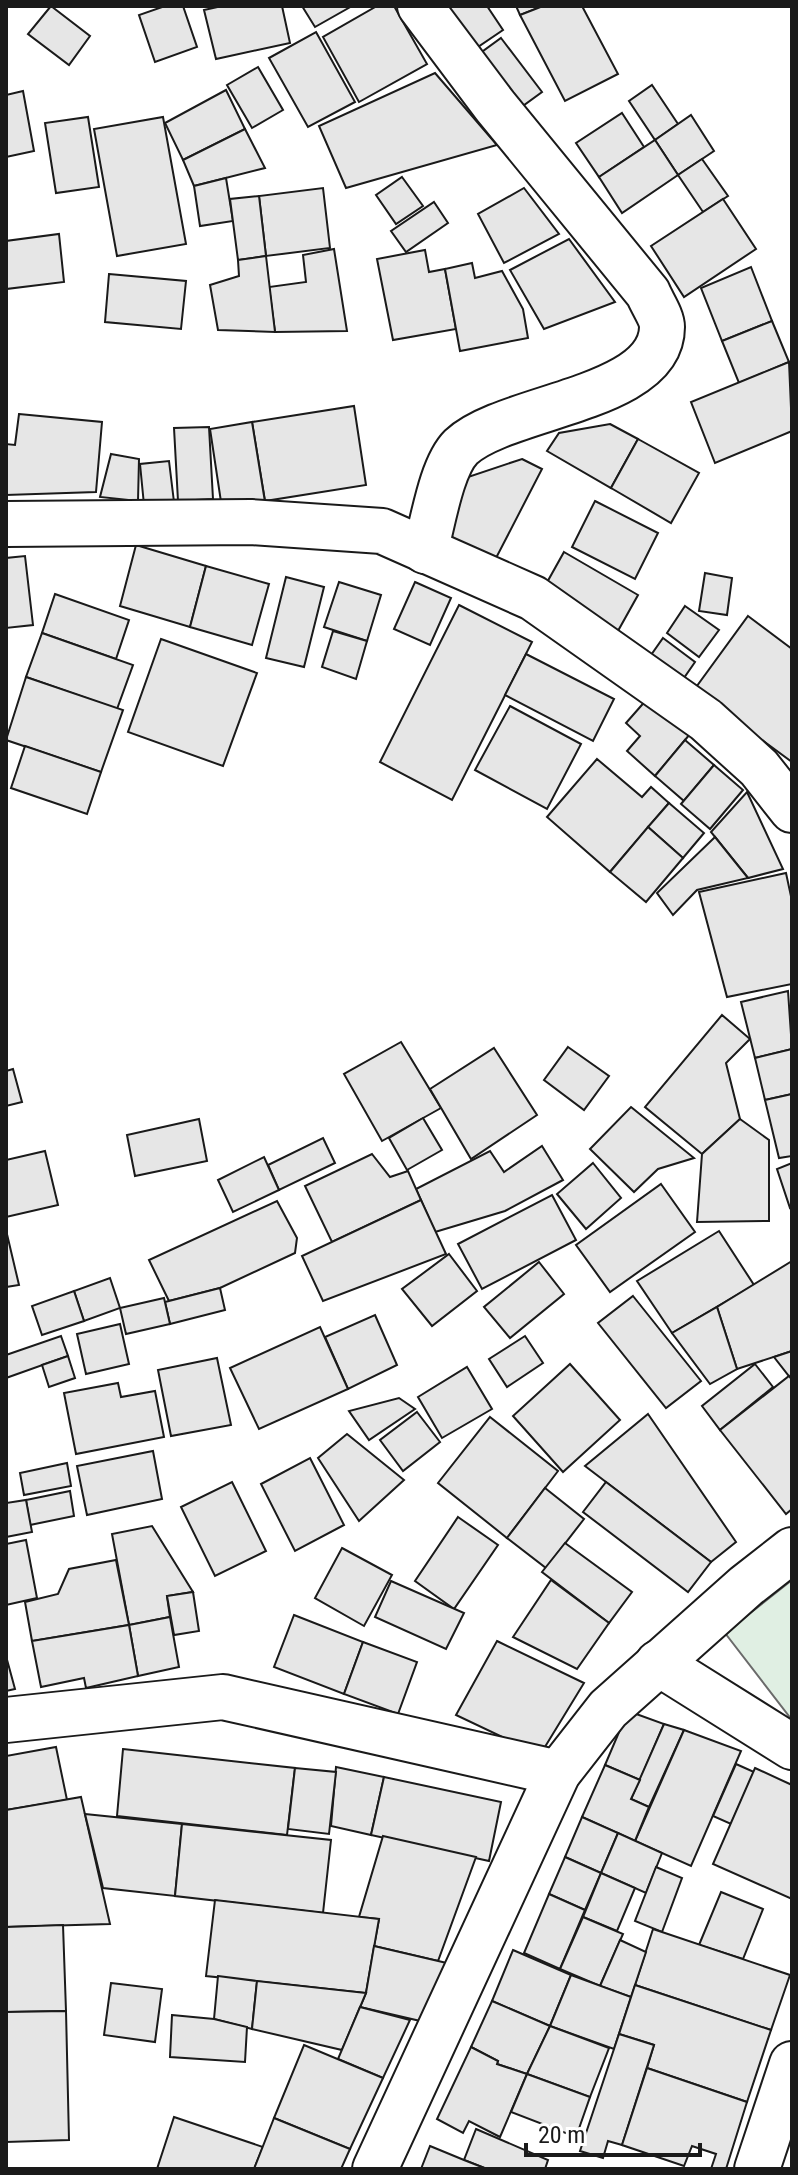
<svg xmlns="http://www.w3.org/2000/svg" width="798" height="2175" font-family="'Roboto Condensed',sans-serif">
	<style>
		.green { fill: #e0efe3; stroke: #6a6a6a; stroke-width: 2 }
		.building { fill: #e6e6e6; stroke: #1a1a1a; stroke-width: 2 }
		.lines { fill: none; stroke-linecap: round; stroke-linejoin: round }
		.street-casing { stroke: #1a1a1a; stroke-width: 48 }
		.street { stroke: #fff; stroke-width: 44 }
	</style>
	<rect width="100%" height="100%" fill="#fff"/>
	<!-- green -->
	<polygon class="green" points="792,1580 792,1720 725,1633"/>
	<!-- building -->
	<g class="building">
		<polygon points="51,6 90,36 69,65 28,34"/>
		<polygon points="165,6 183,6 197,47 155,62 139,15"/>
		<polygon points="222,6 282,6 290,43 216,59 204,10"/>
		<polygon points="302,6 352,6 315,27"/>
		<polygon points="377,6 394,6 427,64 359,102 323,37"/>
		<polygon points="433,6 487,6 503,30 466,55"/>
		<polygon points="516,6 543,6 520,15"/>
		<polygon points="543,6 582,6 618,74 565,101 520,15"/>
		<polygon points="316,32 355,102 308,127 269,58"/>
		<polygon points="501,38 542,92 509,116 468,62"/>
		<polygon points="258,67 283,110 252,128 227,85"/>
		<polygon points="435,73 497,145 346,188 319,126"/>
		<polygon points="652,85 678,124 655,140 629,101"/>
		<polygon points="226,90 245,129 183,160 165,123"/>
		<polygon points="23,91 34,151 6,157 6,95"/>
		<polygon points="622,113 644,147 599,177 576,143"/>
		<polygon points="691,115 714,151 678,175 655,140"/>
		<polygon points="88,117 99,187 56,193 45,123"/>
		<polygon points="163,117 186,244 117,256 94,129"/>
		<polygon points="245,129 265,168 194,186 183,160"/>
		<polygon points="655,140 678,175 622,213 599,177"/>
		<polygon points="702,159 728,196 703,212 678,175"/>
		<polygon points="402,177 423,206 396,224 376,195"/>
		<polygon points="226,178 233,221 200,226 194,186"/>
		<polygon points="323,188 330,248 266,256 259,196"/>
		<polygon points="524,188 559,234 504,263 478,214"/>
		<polygon points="259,196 266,256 238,260 230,199"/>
		<polygon points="723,199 756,249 684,297 651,246"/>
		<polygon points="434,202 448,223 406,252 391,231"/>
		<polygon points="59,234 64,282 6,289 6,241"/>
		<polygon points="569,239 615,302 544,329 510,270"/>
		<polygon points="334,249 347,331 275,332 269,287 306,282 303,255"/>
		<polygon points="425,250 429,272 445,269 456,329 393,340 377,259"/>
		<polygon points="266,256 275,332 218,330 210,285 239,276 238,260"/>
		<polygon points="472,263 475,278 502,271 523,309 528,338 460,351 445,269"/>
		<polygon points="751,267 772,321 722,341 701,288"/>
		<polygon points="109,274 186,281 181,329 105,322"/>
		<polygon points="772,321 789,362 739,383 722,341"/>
		<polygon points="789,362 792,431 715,463 691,402"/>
		<polygon points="354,406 366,485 265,501 252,422"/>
		<polygon points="19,414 102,422 96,492 6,495 6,444 15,445"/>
		<polygon points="252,422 266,508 223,515 210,429"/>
		<polygon points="610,424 638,439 611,488 547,451 559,433"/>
		<polygon points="209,427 213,499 178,501 174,428"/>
		<polygon points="638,439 699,473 671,523 611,488"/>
		<polygon points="111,454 139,459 138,501 100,497"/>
		<polygon points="522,459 542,469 495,560 440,531 468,477"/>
		<polygon points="169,461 174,502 144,505 140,464"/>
		<polygon points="595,501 658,533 635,579 572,547"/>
		<polygon points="136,545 206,566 190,627 120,606"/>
		<polygon points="564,552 638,595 614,638 540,595"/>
		<polygon points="25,556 33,625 6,628 6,558"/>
		<polygon points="206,566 269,584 252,645 190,627"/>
		<polygon points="705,573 732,578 727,615 699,611"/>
		<polygon points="286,577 324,587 304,667 266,658"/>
		<polygon points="339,582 381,595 367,641 324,627"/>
		<polygon points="415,582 451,598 430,645 394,629"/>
		<polygon points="55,594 129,620 116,659 42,633"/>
		<polygon points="459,605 532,642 452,800 380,762"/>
		<polygon points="685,606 719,630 699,657 667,633"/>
		<polygon points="748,616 792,649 792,762 694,690"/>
		<polygon points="333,631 367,641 356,679 322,667"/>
		<polygon points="42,633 133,665 117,709 26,677"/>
		<polygon points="663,638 695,662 677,688 644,665"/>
		<polygon points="161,639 257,673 223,766 128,732"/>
		<polygon points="526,654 614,699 593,741 505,695"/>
		<polygon points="26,677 123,710 101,772 6,740"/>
		<polygon points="648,698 690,734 655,776 627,751 640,736 626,723"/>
		<polygon points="510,706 581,744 547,809 475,770"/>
		<polygon points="685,740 714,765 684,801 655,776"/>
		<polygon points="25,746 101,772 87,814 11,788"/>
		<polygon points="597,759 642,797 651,787 669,803 610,872 547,817"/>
		<polygon points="714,765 743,790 710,829 681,804"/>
		<polygon points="747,792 783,869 748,878 711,832"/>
		<polygon points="669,803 704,833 683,858 648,827"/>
		<polygon points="648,827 683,858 646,902 610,872"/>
		<polygon points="715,837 748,878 697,890 673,915 657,893"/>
		<polygon points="786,873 792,901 792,984 727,997 699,892"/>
		<polygon points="788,991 792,1049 755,1058 741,1002"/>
		<polygon points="722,1015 750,1039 726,1063 740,1119 702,1154 645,1107"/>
		<polygon points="401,1042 441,1108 382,1141 344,1074"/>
		<polygon points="568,1047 609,1076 584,1110 544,1080"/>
		<polygon points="494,1048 537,1115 471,1159 430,1089"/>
		<polygon points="792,1049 792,1094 765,1100 755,1058"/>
		<polygon points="13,1069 22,1102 6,1106 6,1071"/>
		<polygon points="792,1094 792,1156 779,1158 765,1100"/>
		<polygon points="631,1107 694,1158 658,1169 634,1192 590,1149"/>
		<polygon points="423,1118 442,1150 407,1170 389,1138"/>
		<polygon points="199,1119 207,1161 135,1176 127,1135"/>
		<polygon points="740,1119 769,1140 769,1221 697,1222 702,1154"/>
		<polygon points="323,1138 335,1163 279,1190 268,1165"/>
		<polygon points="542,1146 563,1180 505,1211 435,1232 416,1189 490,1151 504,1172"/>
		<polygon points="45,1151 58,1205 6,1217 6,1160"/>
		<polygon points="372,1154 390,1177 408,1171 421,1200 332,1242 305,1186"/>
		<polygon points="264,1157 279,1190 233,1212 218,1180"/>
		<polygon points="593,1163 621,1198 586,1229 557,1194"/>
		<polygon points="792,1163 792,1207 790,1208 777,1169"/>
		<polygon points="661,1184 695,1232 610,1292 576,1245"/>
		<polygon points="552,1195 576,1240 482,1289 458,1244"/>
		<polygon points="421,1200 446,1254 323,1301 302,1256"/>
		<polygon points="277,1201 297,1238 295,1253 220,1288 169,1301 149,1260"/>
		<polygon points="6,1230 19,1285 6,1287"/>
		<polygon points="719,1231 754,1285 672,1333 637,1281"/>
		<polygon points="449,1254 477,1291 432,1326 402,1289"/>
		<polygon points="792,1261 792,1351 737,1369 717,1307"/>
		<polygon points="539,1262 564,1294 510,1338 484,1307"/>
		<polygon points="110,1278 120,1308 84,1321 74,1291"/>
		<polygon points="220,1288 225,1310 170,1324 165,1302"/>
		<polygon points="74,1291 84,1321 42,1335 32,1306"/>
		<polygon points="633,1296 701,1381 666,1408 598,1323"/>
		<polygon points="164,1298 170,1324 126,1334 120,1308"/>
		<polygon points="717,1307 737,1369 710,1384 672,1333"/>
		<polygon points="375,1315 397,1365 348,1389 325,1337"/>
		<polygon points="120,1324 129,1364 86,1374 77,1334"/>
		<polygon points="320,1327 348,1389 259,1429 230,1368"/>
		<polygon points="61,1336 68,1356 6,1378 6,1355"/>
		<polygon points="525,1336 543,1363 507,1387 489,1359"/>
		<polygon points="792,1351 792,1380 774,1357"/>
		<polygon points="68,1356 75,1378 49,1387 42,1365"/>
		<polygon points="217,1358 231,1425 171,1436 158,1370"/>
		<polygon points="570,1364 620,1420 563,1472 513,1416"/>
		<polygon points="755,1364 773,1387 720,1430 702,1406"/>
		<polygon points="467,1367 492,1409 442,1438 418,1397"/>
		<polygon points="789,1376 792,1380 792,1509 786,1514 720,1430"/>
		<polygon points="118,1383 121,1397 155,1391 164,1437 76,1454 64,1393"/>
		<polygon points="399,1398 415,1409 369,1440 349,1411"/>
		<polygon points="417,1412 440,1442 403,1471 380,1440"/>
		<polygon points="648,1414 736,1542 711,1562 585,1466"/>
		<polygon points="490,1417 558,1471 507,1538 438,1483"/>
		<polygon points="347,1434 404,1480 359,1521 318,1458"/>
		<polygon points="153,1451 162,1499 87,1515 77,1466"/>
		<polygon points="310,1458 344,1525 295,1551 261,1484"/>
		<polygon points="67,1463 71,1486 24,1495 20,1473"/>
		<polygon points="232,1482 266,1551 215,1576 181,1507"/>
		<polygon points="606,1482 711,1562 688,1592 583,1512"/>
		<polygon points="545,1488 584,1519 546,1568 507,1538"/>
		<polygon points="70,1491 74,1516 30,1525 26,1500"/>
		<polygon points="26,1500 32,1532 6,1537 6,1503"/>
		<polygon points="458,1517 498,1545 454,1609 415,1581"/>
		<polygon points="152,1526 193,1592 167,1596 170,1617 129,1625 112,1534"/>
		<polygon points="26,1540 37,1598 6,1605 6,1544"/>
		<polygon points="565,1543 632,1592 609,1623 542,1572"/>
		<polygon points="342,1548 392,1575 364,1626 315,1598"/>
		<polygon points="116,1560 129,1625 32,1641 25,1602 58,1594 69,1569"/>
		<polygon points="551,1580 609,1623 577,1669 513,1637"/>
		<polygon points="391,1581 464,1613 446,1649 375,1617"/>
		<polygon points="193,1592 199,1631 174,1635 167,1596"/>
		<polygon points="294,1615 363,1642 344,1694 274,1667"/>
		<polygon points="170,1617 179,1667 138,1676 129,1625"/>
		<polygon points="129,1625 138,1676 86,1688 84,1678 41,1687 32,1641"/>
		<polygon points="497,1641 584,1683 540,1755 456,1715"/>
		<polygon points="363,1642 417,1662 398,1714 344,1694"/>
		<polygon points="6,1656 15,1689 6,1691"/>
		<polygon points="628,1711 664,1724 640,1780 605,1765"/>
		<polygon points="664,1724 684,1730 649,1807 631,1799"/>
		<polygon points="684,1730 741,1751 691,1866 635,1841"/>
		<polygon points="56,1747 67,1800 6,1810 6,1756"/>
		<polygon points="123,1749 295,1768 287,1835 117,1816"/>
		<polygon points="736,1764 754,1772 731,1824 713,1816"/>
		<polygon points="605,1765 640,1780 631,1799 649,1807 635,1841 582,1817"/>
		<polygon points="336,1767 384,1777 371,1835 331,1826"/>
		<polygon points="295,1768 336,1772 329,1834 288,1829"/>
		<polygon points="755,1768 792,1785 792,1899 713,1864"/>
		<polygon points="384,1777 501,1802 489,1861 371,1835"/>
		<polygon points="81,1797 110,1924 6,1927 6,1810"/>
		<polygon points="85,1814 182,1824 175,1896 103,1888"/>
		<polygon points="582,1817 618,1833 601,1873 565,1857"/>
		<polygon points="182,1824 331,1840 323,1913 175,1896"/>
		<polygon points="618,1833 662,1853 646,1893 601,1873"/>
		<polygon points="383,1836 476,1857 438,1961 374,1946 379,1919 359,1917"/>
		<polygon points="565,1857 601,1873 585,1910 549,1894"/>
		<polygon points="656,1867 682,1878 662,1932 635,1921"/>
		<polygon points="601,1873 635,1888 617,1931 583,1917"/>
		<polygon points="721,1892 763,1909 743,1959 699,1945"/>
		<polygon points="549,1894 585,1910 560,1969 524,1953"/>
		<polygon points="215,1900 379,1919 366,1993 206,1976"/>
		<polygon points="583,1917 623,1934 600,1986 560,1969"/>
		<polygon points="63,1925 66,2011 6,2012 6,1927"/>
		<polygon points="653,1929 790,1975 771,2030 635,1985"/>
		<polygon points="620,1940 646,1952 631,1997 600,1986"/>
		<polygon points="374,1946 451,1964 429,2023 360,2007 366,1993"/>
		<polygon points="513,1950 571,1975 550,2026 492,2001"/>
		<polygon points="571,1975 631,1997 614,2049 550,2026"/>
		<polygon points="218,1976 257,1981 252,2029 214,2019"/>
		<polygon points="257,1981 366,1993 342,2050 252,2029"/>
		<polygon points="111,1983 162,1989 155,2042 104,2035"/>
		<polygon points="635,1985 771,2030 747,2102 647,2068 654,2045 619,2034"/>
		<polygon points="492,2001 550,2026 527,2074 497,2064 498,2061 471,2047"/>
		<polygon points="360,2007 410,2020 383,2078 338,2059"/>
		<polygon points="66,2011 69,2140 6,2142 6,2012"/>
		<polygon points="172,2015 214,2019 247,2027 245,2062 170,2057"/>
		<polygon points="550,2026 609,2048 590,2097 527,2074"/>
		<polygon points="619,2034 654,2045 622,2145 608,2141 603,2158 580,2151"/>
		<polygon points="304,2045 383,2078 350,2149 274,2118"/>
		<polygon points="471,2047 498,2061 497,2064 527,2074 500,2137 469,2121 463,2133 437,2119"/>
		<polygon points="647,2068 747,2102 726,2169 711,2169 716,2154 692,2146 684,2166 622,2145"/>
		<polygon points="527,2074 590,2097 576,2137 511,2112"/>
		<polygon points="174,2117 263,2147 254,2169 157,2169"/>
		<polygon points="274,2118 350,2149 341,2169 254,2169"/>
		<polygon points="476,2129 548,2160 545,2169 487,2169 464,2160"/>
		<polygon points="430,2146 464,2160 487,2169 421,2169"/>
	</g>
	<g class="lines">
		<defs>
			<g id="street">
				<path d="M420,6l75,100 153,187c4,10 14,24 14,34 0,73 -156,78 -201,120 -20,20 -28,76 -36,104"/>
				<polyline points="6,524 251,522 382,531 533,598 706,720 759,768 792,810"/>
				<polyline points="658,1663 792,1747"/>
				<polyline points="6,1720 223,1697 558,1773"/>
				<polyline points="375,2169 558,1773 608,1709 746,1586 792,1550"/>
				<polyline points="757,2169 792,2064"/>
			</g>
		</defs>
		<!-- street casing -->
		<use href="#street" class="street-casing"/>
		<!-- street -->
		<use href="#street" class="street"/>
	</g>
	<!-- border -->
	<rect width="798" height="2175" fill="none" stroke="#1a1a1a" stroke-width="16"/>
	<!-- scale -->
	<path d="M526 2143v12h174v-12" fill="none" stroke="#1a1a1a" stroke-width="4"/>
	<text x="538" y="2143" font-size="24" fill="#1a1a1a" stroke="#ffffff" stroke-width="6" paint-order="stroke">20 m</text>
</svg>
